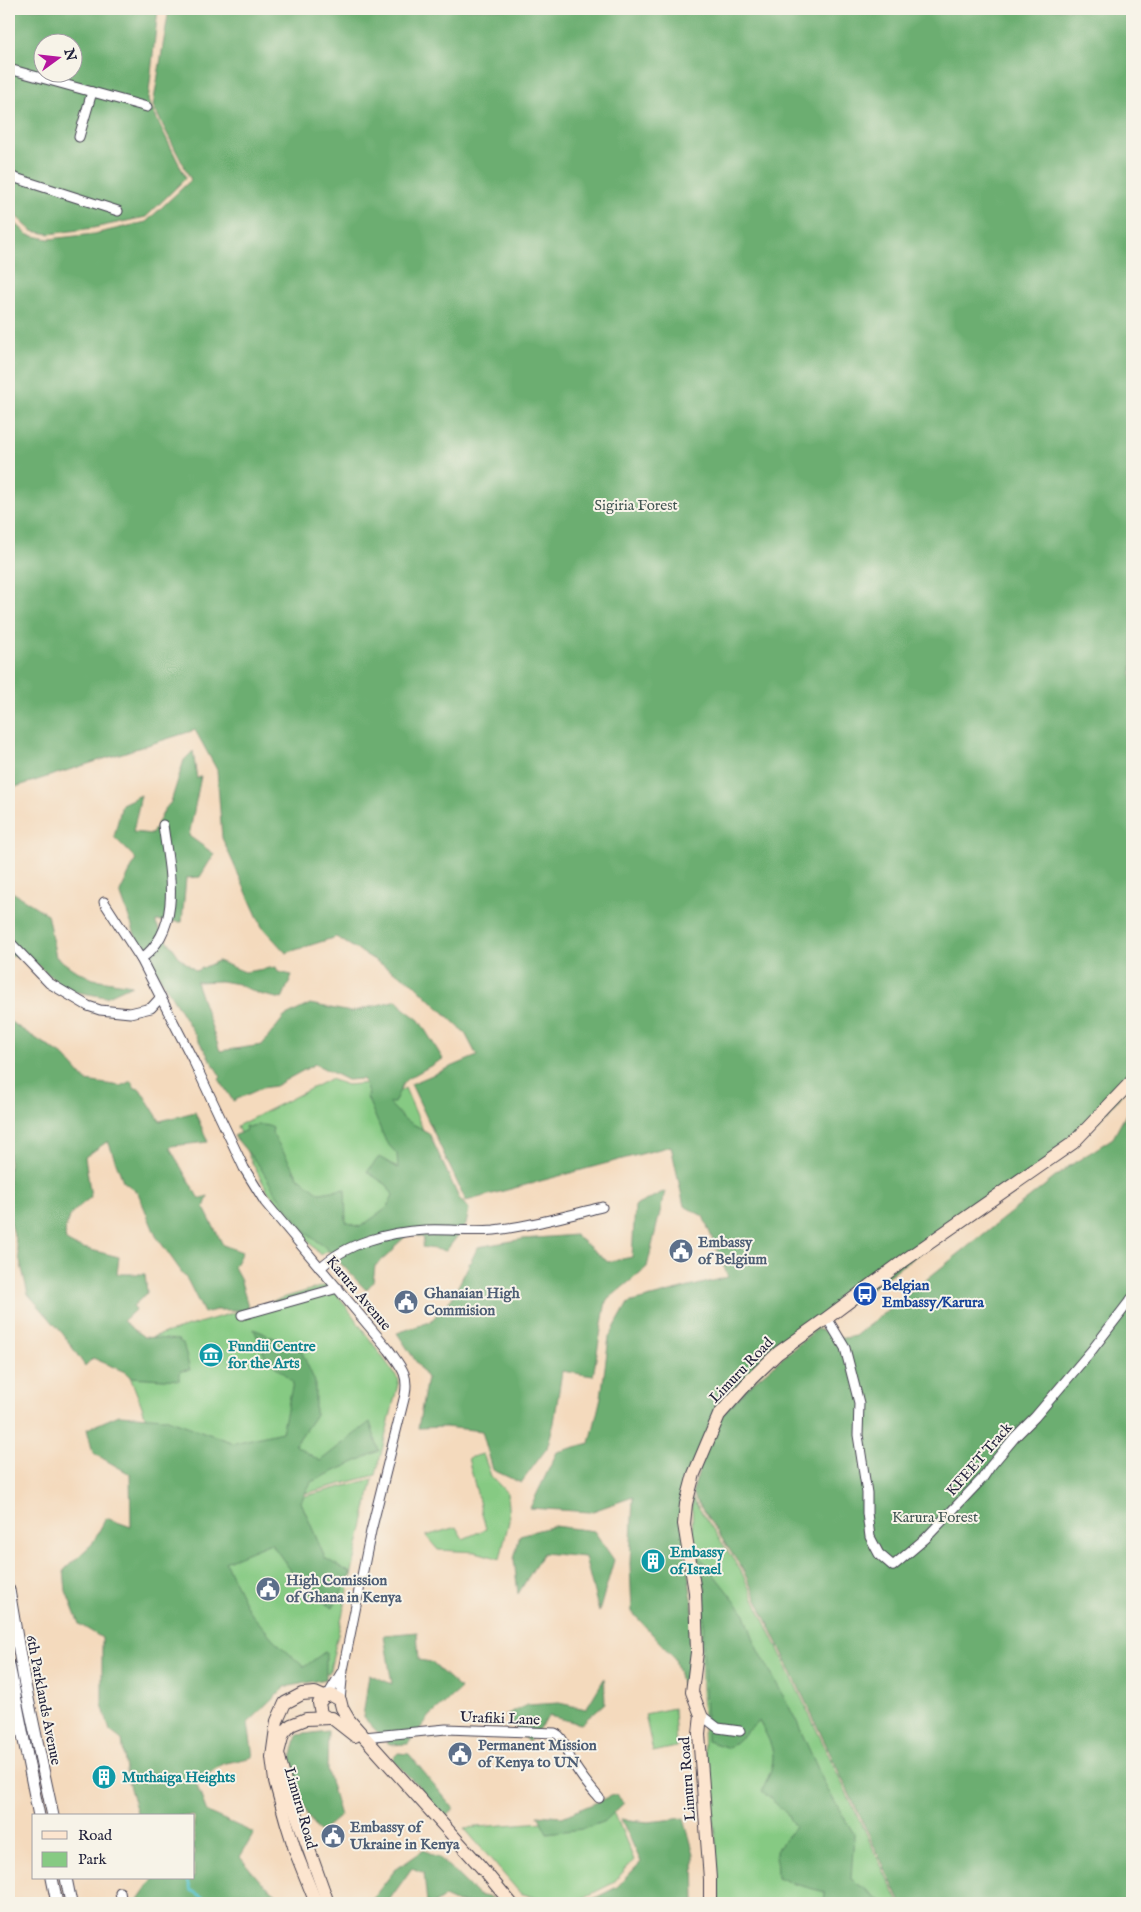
<svg xmlns="http://www.w3.org/2000/svg" width="1141" height="1912" font-family="'IM FELL English',serif">
	<style>
		.green { fill: #86ca83; stroke: #54765f }
		.forest { fill: #6cae71; stroke: #476856; fill-rule: evenodd }
		.lines { fill: none; stroke-linecap: round; stroke-linejoin: round }
		.stream { stroke: #5ac6d3; stroke-width: 2.5 }
		.minor-casing { stroke: #423e4e; stroke-width: 11 }
		.tertiary-casing { stroke: #423e4e; stroke-width: 13 }
		.secondary-casing { stroke: #423e4e; stroke-width: 14 }
		.minor { stroke: #fff; stroke-width: 9 }
		.tertiary { stroke: #fff; stroke-width: 11 }
		.secondary { stroke: #fce5cf; stroke-width: 12 }
		.labels { text-anchor: middle; stroke-width: 4; stroke-linejoin: round; paint-order: stroke }
		.park-label { font-size: 15px; fill: #405451; stroke: #f7f3e8 }
		.service-label { font-size: 15px; font-weight: bold; fill: #4e5e75; stroke: #f7f3e8; text-anchor: start }
		.transit-label { font-size: 15px; font-weight: bold; fill: #164399; stroke: #f7f3e8; text-anchor: start }
		.street-label { font-size: 15px; fill: #22223b; stroke: #f7f3e8 }
		.culture-label { font-size: 15px; font-weight: bold; fill: #0d838f; stroke: #f7f3e8; text-anchor: start }
	</style>
	<rect width="100%" height="100%" fill="#f7f3e8"/>
	<filter id="ink" filterUnits="userSpaceOnUse"><feTurbulence type="fractalNoise" baseFrequency=".02" numOctaves="2"/><feDisplacementMap in="SourceGraphic" scale="10" xChannelSelector="R" yChannelSelector="G"/><feConvolveMatrix kernelMatrix="1 2 1 2 8 2 1 2 1" color-interpolation-filters="sRGB"/></filter>
	<filter id="wash" filterUnits="userSpaceOnUse"><feTurbulence type="fractalNoise" baseFrequency=".0096" numOctaves="4" result="noise"/><feDisplacementMap in="SourceGraphic" scale="20" xChannelSelector="R" yChannelSelector="G"/><feGaussianBlur stdDeviation="1.12" result="paint"/><feColorMatrix in="noise" values="0 0 0 0 0 0 0 0 0 0 0 0 0 0 0 0 0 1.4 0 .05"/><feComposite in="paint" operator="in"/></filter>
	<g filter="url(#wash)">
		<rect width="100%" height="100%" fill="#f4dabd"/>
		<!-- green -->
		<g class="green">
			<polygon points="330,1079 347,1085 370,1083 394,1095 405,1088 462,1220 375,1230 320,1255 267,1190 249,1157 237,1126"/>
			<polygon points="330,1284 399,1380 376,1475 184,1525 141,1404 118,1347"/>
			<polygon points="483,1454 491,1476 507,1493 509,1521 500,1559 476,1552 438,1550 426,1536 456,1527 463,1539 486,1529 468,1458"/>
			<polygon points="373,1479 329,1674 216,1666 185,1526"/>
			<polygon points="692,1498 741,1571 899,1903 719,1903 716,1842 704,1756 699,1591 693,1550"/>
			<polygon points="674,1708 676,1747 653,1752 645,1714"/>
			<polygon points="610,1802 634,1860 613,1883 573,1903 554,1903 520,1893 464,1828 570,1820"/>
		</g>
		<!-- forest -->
		<g class="forest">
			<path d="M9,9h149l-10,92 38,77 -40,39 -53,11 -44,6 -17,-3 -23,-21zM42,42h30v30h-30z"/>
			<path d="M169,9h963v1070c-14,23 -48,62 -71,72l-245,177 -49,38 -45,49 33,-34 62,-52 27,9 11,-2 213,-169 45,-29 19,-35v800h-231l-158,-333 -51,-76 12,-41 15,-32 -28,56 -6,70 8,62 -3,107 -15,-57 -43,-47 -2,-48 3,-67 -43,15 -60,-4 27,-56 33,-9 11,-46 8,-60 19,-34 100,-26 -25,-61 -19,-10 -13,-60 -205,55 -55,-117 66,-28 -12,-23 -52,-50 -77,-46 -50,16 -24,-26 -40,-89 -5,-68 -22,-40 -186,59v-572l19,18 21,4 45,-5 52,-12 45,-42 -38,-74z"/>
			<path d="M193,751l4,28 4,-3 -12,60 25,18 -14,23 -14,1 -4,44 -26,-1v3l24,34 16,13 22,-10 27,11 31,-5 2,5 14,3 -10,24 -23,-5 -21,-10 -17,-3 -25,1 24,69 42,-6 22,-28 26,-13 41,8 46,-12 6,8 16,12 24,39 -36,20 -4,4 -9,20h-5l15,16 25,14 30,65 10,11 -3,16 -20,26 -24,-4 2,-9 -15,-5 -15,14v3l-19,16 -2,16 -7,8 -41,-43 -15,-11 -33,-41 -17,-28 -26,-31 12,-6 -1,-4 4,1c7,-3 17,-3 24,1l-1,5 27,45 21,15 25,-4 1,33 14,5 27,-19 6,-13 -6,-10 -20,-13 12,-15 19,11 -1,-14 -11,-12 -20,-47 3,1 -6,-17 -16,1 -32,-16 -40,22 -13,2 -29,13 -14,-22 2,-2 -84,-137 -15,-42 -2,-6 16,-33 -22,-22 8,-33 19,-9 -8,37 19,2 13,-25 6,-7 13,-42z"/>
			<polygon points="9,890 47,914 56,957 73,969 93,979 132,985 106,997 65,990 30,958 9,956"/>
			<path d="M9,1021l56,36 21,24 35,5 10,-5 4,7 5,1 20,32 35,-9 13,30 -37,4 -1,2 29,51 9,-3 -4,12 19,37 19,7 -8,15 6,11 9,32h-33l-12,3 -16,-32 -32,-45 -18,-43 -15,-12 -15,-40 -23,16 6,40c-16,13 -29,21 -25,44l9,5 44,11 -2,17h28l2,19 -14,13 2,4 -12,11 21,16 35,3 1,2 3,1 7,27 -10,1v9l-50,-3 -5,-5 -32,-14 -8,8 -22,-32 -35,-40 -19,-80z"/>
			<polygon points="665,1191 647,1267 606,1301 593,1376 562,1371 554,1423 547,1448 521,1483 493,1470 482,1431 445,1427 418,1428 427,1378 397,1333 430,1322 452,1298 478,1247 523,1239 575,1235 608,1262 632,1257 635,1206"/>
			<polygon points="254,1329 301,1350 315,1382 315,1416 295,1445 320,1461 370,1422 379,1451 311,1482 301,1502 325,1558 351,1573 333,1608 305,1590 271,1543 225,1562 249,1611 274,1640 304,1667 326,1651 326,1679 285,1687 248,1723 253,1757 222,1764 196,1783 207,1812 254,1833 240,1857 260,1881 288,1903 138,1903 137,1902 154,1878 194,1878 194,1816 138,1816 127,1778 122,1740 110,1731 102,1704 102,1638 79,1624 66,1591 64,1570 92,1544 106,1518 131,1527 130,1474 93,1453 87,1429 119,1415 165,1418 234,1443 282,1432 293,1383 286,1375 266,1359"/>
			<polygon points="554,1526 594,1531 614,1560 599,1612 585,1557 543,1553 518,1594 514,1559 520,1535"/>
			<path d="M696,1552l49,62 10,29 41,77 30,67 28,47 -3,45 33,24h-60l1,-11 -31,-8 -17,-7 -1,-27 19,-23 -9,-14 -24,-22c16,-33 14,-39 -3,-70l-30,27 -22,-7 -4,-98 2,-56z"/>
			<polygon points="417,1632 419,1660 431,1662 461,1689 430,1716 408,1744 390,1745 363,1717 369,1674 392,1684 384,1635"/>
			<polygon points="604,1679 605,1703 581,1724 549,1716 528,1742 505,1715 527,1705 559,1703 586,1709"/>
			<polygon points="328,1731 327,1770 340,1816 320,1833 307,1815 290,1763 297,1735"/>
			<polygon points="398,1753 409,1754 454,1809 444,1820 421,1789 392,1759"/>
			<polygon points="616,1794 624,1803 605,1821 583,1829 547,1833 538,1815 562,1817"/>
			<polygon points="684,1818 694,1854 695,1903 585,1903 617,1887 641,1862 621,1819 648,1822"/>
			<polygon points="424,1850 440,1858 478,1895 493,1898 495,1903 457,1903 444,1897 435,1903 427,1903 424,1873 412,1868 387,1903 369,1903 395,1870"/>
		</g>
		<g class="lines">
			<!-- stream -->
			<polyline class="stream" points="187,1878 191,1890 212,1903"/>
		</g>
	</g>
	<g filter="url(#ink)">
		<g class="lines">
			<defs>
				<g id="minor">
					<polyline points="9,69 147,107"/>
					<polyline points="79,137 92,92"/>
					<polyline points="9,176 118,211"/>
					<path d="M163,825c6,45 21,102 -22,134l53,103 50,106 21,34 124,148c12,17 20,24 16,45l-34,136 -28,139 -3,30"/>
					<polyline points="104,902 141,959"/>
					<polyline points="9,941 49,983 88,1006 100,1010 130,1013 151,1008 161,997"/>
					<path d="M320,1268c26,-25 69,-36 105,-38 23,-1 46,2 69,0 36,-4 72,-14 108,-23"/>
					<polyline points="242,1315 338,1288"/>
					<polyline points="827,1318 845,1348 859,1403 858,1435 867,1493 867,1513 870,1537 879,1554 893,1566 926,1538 982,1479 990,1467 1015,1437 1035,1417 1092,1350 1132,1298"/>
					<polyline points="328,1695 341,1673"/>
					<polyline points="701,1715 718,1728 740,1731"/>
					<path d="M364,1737l82,-8 109,4c9,4 10,15 14,23 8,16 19,29 30,42"/>
					<polyline points="120,1892 122,1903"/>
				</g>
				<g id="tertiary">
					<polyline points="9,1590 24,1680 53,1816"/>
					<polyline points="9,1665 39,1816"/>
					<polyline points="52,1878 57,1903"/>
					<polyline points="66,1878 71,1903"/>
				</g>
				<g id="secondary">
					<polyline points="328,1718 321,1714 319,1703 324,1697 331,1695 340,1700 342,1708 349,1720 481,1867 511,1903"/>
					<polyline points="332,1718 355,1736"/>
					<polyline points="316,1903 296,1853 287,1824 275,1781 272,1757 277,1721 285,1703 302,1694 315,1693 324,1697"/>
					<polyline points="328,1903 286,1785 278,1753 283,1734 291,1725 306,1719 330,1718"/>
					<polyline points="710,1903 710,1879 699,1734 701,1715 692,1692 697,1652 695,1592 684,1524 686,1504 694,1474 719,1415 751,1379 778,1353 827,1318 902,1262 1073,1143 1132,1081"/>
				</g>
			</defs>
			<!-- minor casing -->
			<use href="#minor" class="minor-casing"/>
			<!-- tertiary casing -->
			<use href="#tertiary" class="tertiary-casing"/>
			<!-- secondary casing -->
			<use href="#secondary" class="secondary-casing"/>
			<!-- minor -->
			<use href="#minor" class="minor"/>
			<!-- tertiary -->
			<use href="#tertiary" class="tertiary"/>
			<!-- secondary -->
			<use href="#secondary" class="secondary"/>
		</g>
	</g>
	<!-- icons -->
	<defs>
		<symbol id="civic-disc" viewBox="-11 -11 22 22"><circle r="9.5" fill="#5c6f8a" stroke="#f7f3e8"/><path d="M-.6-6.5H3V-4.5H.6V-3L4-1V1h2V6H-6V1h2V-1L-.6-3ZM-1.2 2.5V6h2.4V2.5Z" fill="#fff"/></symbol>
		<symbol id="bus-disc" viewBox="-11 -11 22 22"><circle r="9.5" fill="#1a4fb4" stroke="#f7f3e8"/><path d="M-5-6H5V4H4V6H2V4H-2V6H-4V4H-5ZM-3.5-4V0h7V-4ZM-3.5 1.2v1.5H-2V1.2ZM2 1.2v1.5H3.5V1.2Z" fill="#fff"/></symbol>
		<symbol id="museum-disc" viewBox="-11 -11 22 22"><circle r="9.5" fill="#0f9aa8" stroke="#f7f3e8"/><path d="M0-6L6-3V-2H-6V-3ZM-5-1h2V3h-2ZM-1-1h2V3h-2ZM3-1h2V3H3ZM-6 4H6V6H-6Z" fill="#fff"/></symbol>
		<symbol id="building-disc" viewBox="-11 -11 22 22"><circle r="9.5" fill="#0f9aa8" stroke="#f7f3e8"/><path d="M-4-6H4V6H1V3H-1V6H-4ZM-2.5-4.3h1.7v1.8h-1.7ZM.8-4.3h1.7v1.8H.8ZM-2.5-1h1.7V.8h-1.7ZM.8-1h1.7V.8H.8Z" fill="#fff"/></symbol>
	</defs>
	<g fill-rule="evenodd">
		<use href="#civic-disc" x="667" y="1237" width="28" height="28"/>
		<use href="#bus-disc" x="851" y="1280" width="28" height="28"/>
		<use href="#civic-disc" x="392" y="1288" width="28" height="28"/>
		<use href="#museum-disc" x="197" y="1341" width="28" height="28"/>
		<use href="#building-disc" x="639" y="1547" width="28" height="28"/>
		<use href="#civic-disc" x="254" y="1575" width="28" height="28"/>
		<use href="#civic-disc" x="446" y="1740" width="28" height="28"/>
		<use href="#building-disc" x="90" y="1763" width="28" height="28"/>
		<use href="#civic-disc" x="319" y="1822" width="28" height="28"/>
	</g>
	<g class="labels">
		<!-- park labels -->
		<g class="park-label">
			<text x="636" y="510">Sigiria Forest</text>
			<text x="935" y="1522">Karura Forest</text>
		</g>
		<!-- service labels -->
		<g class="service-label">
			<text x="698" y="1247">Embassy<tspan x="698" dy="17">of Belgium</tspan></text>
			<text x="424" y="1298">Ghanaian High<tspan x="424" dy="17">Commision</tspan></text>
			<text x="286" y="1585">High Comission<tspan x="286" dy="17">of Ghana in Kenya</tspan></text>
			<text x="478" y="1750">Permanent Mission<tspan x="478" dy="17">of Kenya to UN</tspan></text>
			<text x="350" y="1832">Embassy of<tspan x="350" dy="17">Ukraine in Kenya</tspan></text>
		</g>
		<!-- transit labels -->
		<g class="transit-label">
			<text x="882" y="1290">Belgian<tspan x="882" dy="17">Embassy/Karura</tspan></text>
		</g>
		<!-- street labels -->
		<g class="street-label">
			<text transform="translate(359 1293) rotate(50)" y="5">Karura Avenue</text>
			<text transform="translate(741 1370) rotate(-46)" y="5">Limuru Road</text>
			<text transform="translate(979 1459) rotate(-49)" y="5">KFEET Track</text>
			<text transform="translate(44 1700) rotate(79)" y="5">6th Parklands Avenue</text>
			<text transform="translate(500 1718) rotate(2)" y="5">Urafiki Lane</text>
			<text transform="translate(687 1779) rotate(-94)" y="5">Limuru Road</text>
			<text transform="translate(301 1808) rotate(74)" y="5">Limuru Road</text>
		</g>
		<!-- culture labels -->
		<g class="culture-label">
			<text x="228" y="1351">Fundii Centre<tspan x="228" dy="17">for the Arts</tspan></text>
			<text x="670" y="1557">Embassy<tspan x="670" dy="17">of Israel</tspan></text>
			<text x="122" y="1782">Muthaiga Heights</text>
		</g>
	</g>
	<!-- margin -->
	<rect width="1141" height="1912" fill="none" stroke="#f7f3e8" stroke-width="30"/>
	<!-- legend -->
	<rect x="32" y="1814" width="162" height="65" fill="#f7f3e8" stroke="#a29fa3"/>
	<rect x="42" y="1831" width="25" height="8" fill="#fce5cf" stroke="#a29fa3"/>
	<text x="78" y="1840" font-size="15" fill="#22223b">Road</text>
	<rect x="42" y="1852" width="25" height="15" fill="#86ca83" stroke="#a29fa3"/>
	<text x="78" y="1864" font-size="15" fill="#22223b">Park</text>
	<!-- north arrow -->
	<g transform="translate(58 58) rotate(75)"><circle r="24" fill="#f7f3e8" stroke="#a29fa3"/>
	<path d="M0-4L9 19L0 12L-9 19Z" fill="#b5179e"/>
	<text y="-8" font-size="14" font-weight="bold" text-anchor="middle" fill="#22223b">N</text>
	</g>
</svg>
